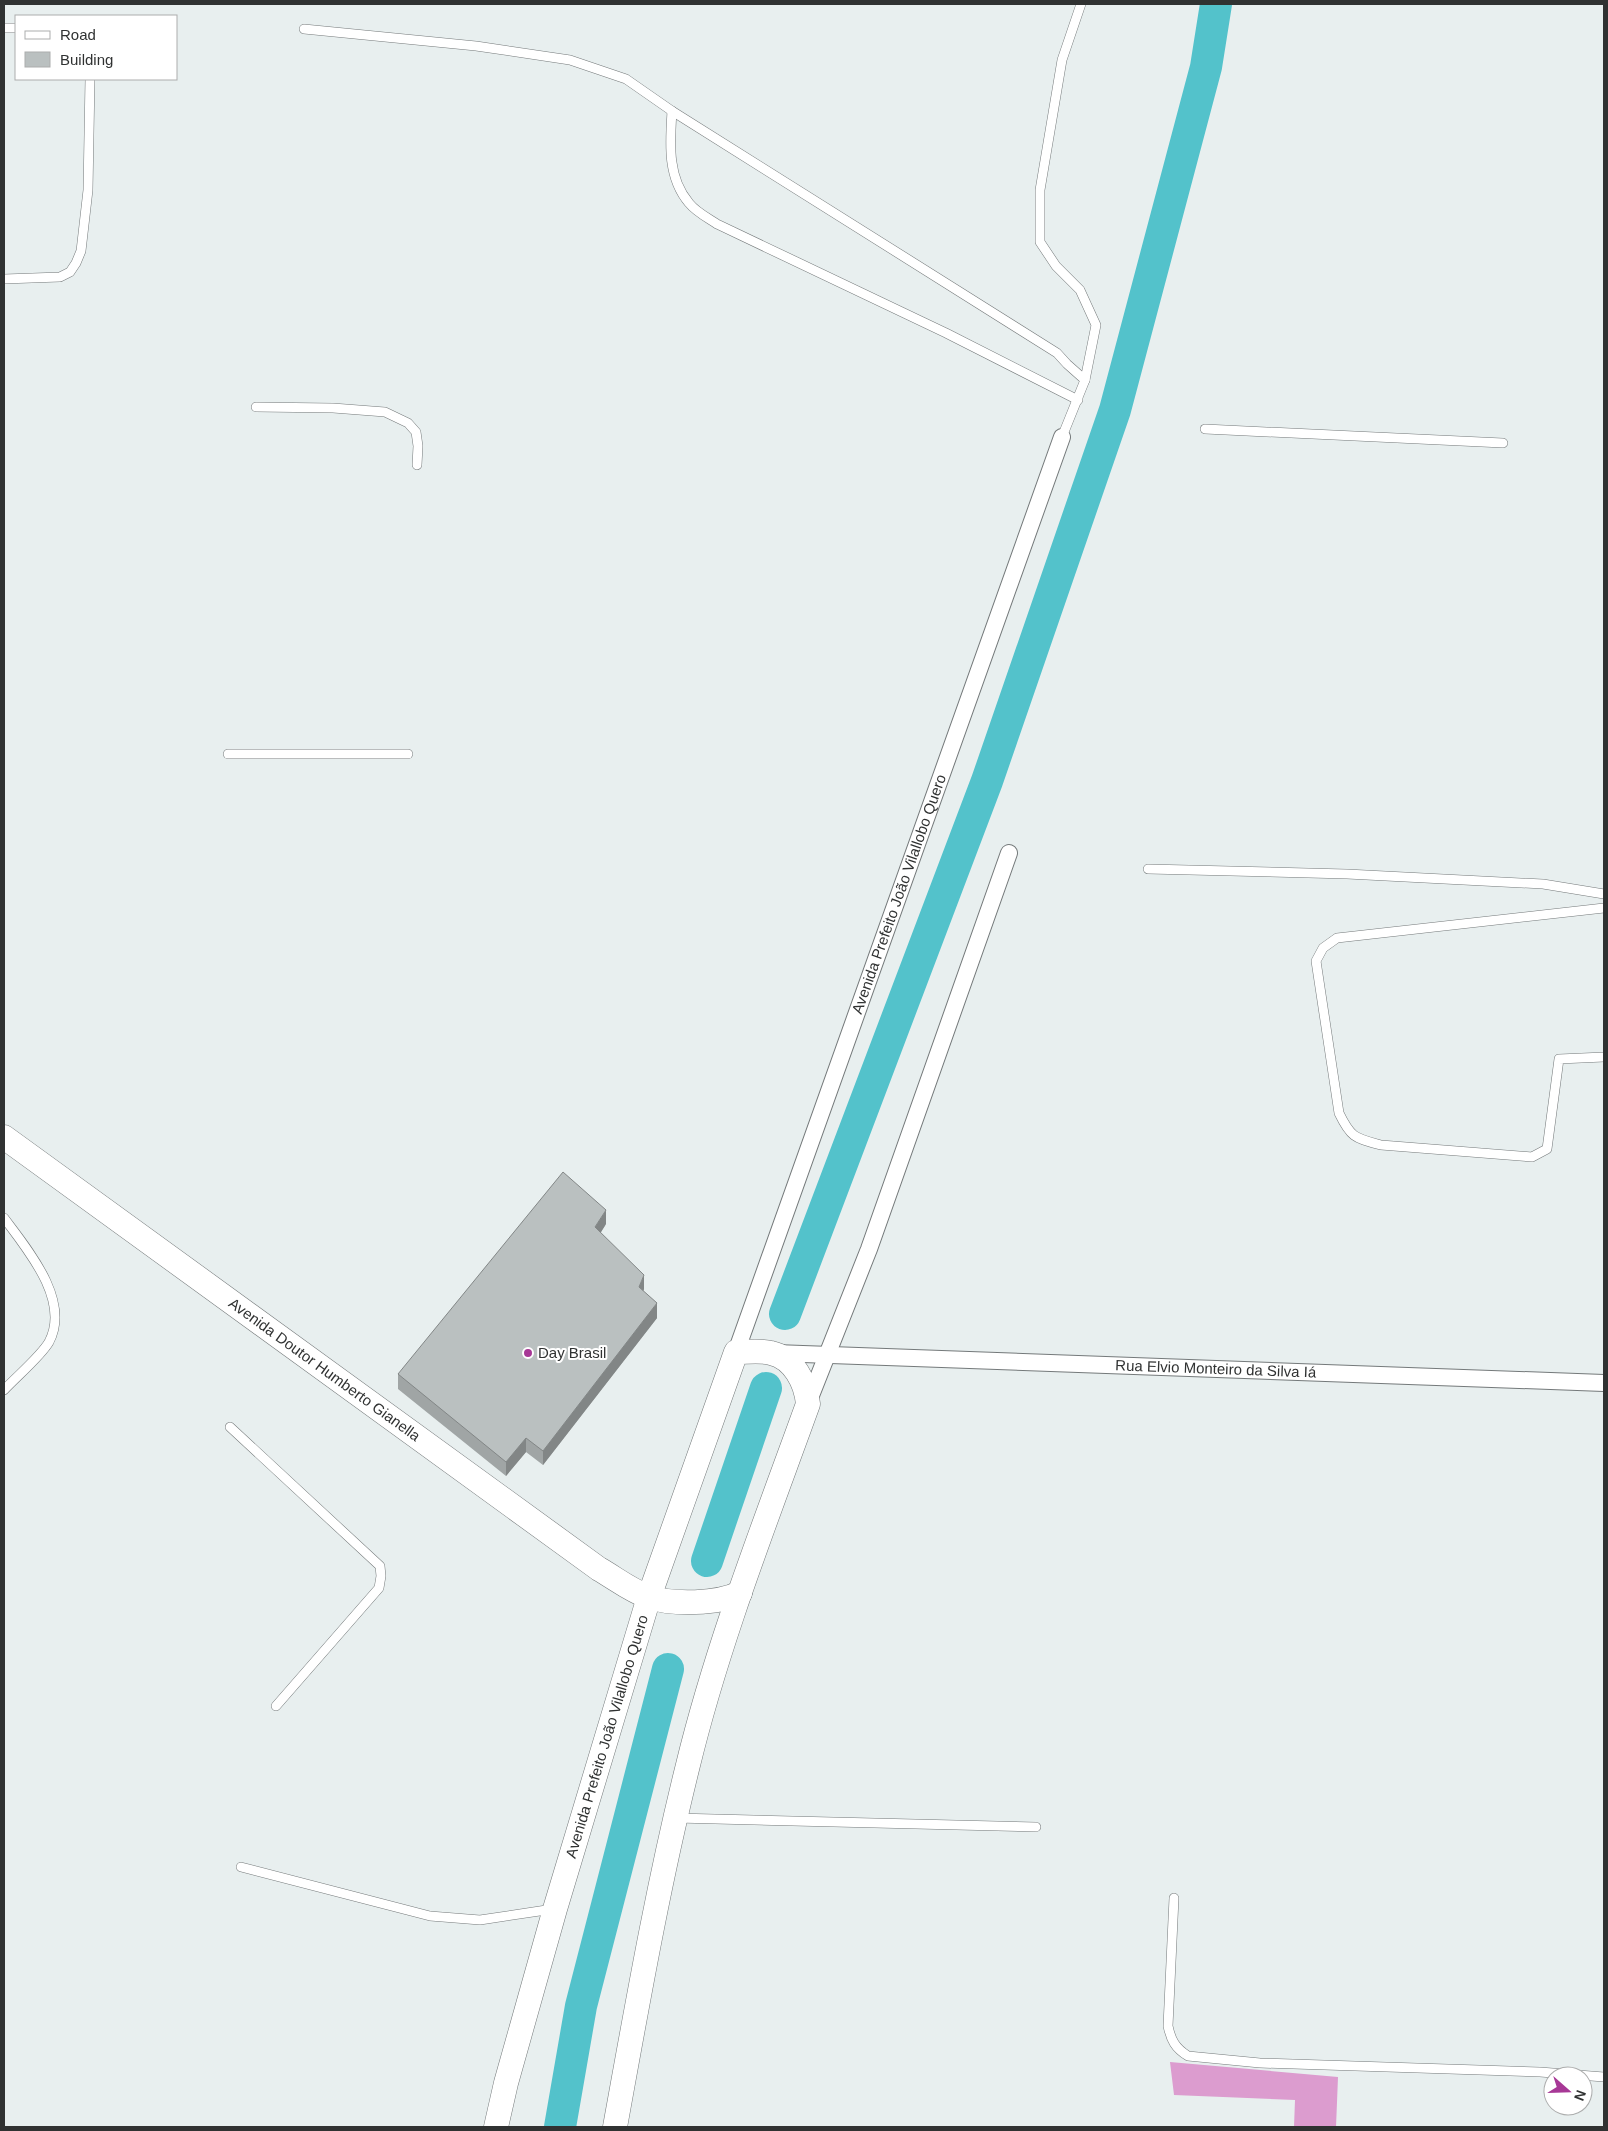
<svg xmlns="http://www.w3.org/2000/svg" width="1608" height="2131" font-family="Arial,sans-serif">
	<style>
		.forest { fill: #dc9ccf }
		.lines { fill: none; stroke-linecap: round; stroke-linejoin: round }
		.river { stroke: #53c2cb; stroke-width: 32 }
		.lane-casing { stroke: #74797a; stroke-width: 10 }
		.street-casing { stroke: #74797a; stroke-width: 18 }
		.secondary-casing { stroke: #74797a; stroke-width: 25 }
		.lane { stroke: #fff; stroke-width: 9 }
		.street { stroke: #fff; stroke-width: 16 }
		.secondary { stroke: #fff; stroke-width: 24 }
		.wall { fill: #a0a5a5 }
		.shaded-wall { fill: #828686 }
		.building { fill: #bac0c0; stroke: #828686 }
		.poi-dot { fill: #a73896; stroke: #fff; stroke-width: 2 }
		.labels { text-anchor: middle; stroke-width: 4; stroke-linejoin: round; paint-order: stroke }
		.street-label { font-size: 15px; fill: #303232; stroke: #fff }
		.poi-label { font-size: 15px; fill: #303232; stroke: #fff; text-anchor: start }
	</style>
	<rect width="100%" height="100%" fill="#e8efef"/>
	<!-- forest -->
	<polygon class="forest" points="1170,2062 1338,2077 1336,2127 1294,2127 1295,2100 1174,2095"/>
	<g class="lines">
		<!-- river -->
		<g class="river">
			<polyline points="785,1314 987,781 1115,410 1206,67 1216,4"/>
			<polyline points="707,1561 766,1388"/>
			<polyline points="560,2127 581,2006 668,1669"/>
		</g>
		<defs>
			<g id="lane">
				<polyline points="1081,4 1062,60 1040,190 1040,242 1056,266 1080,290 1096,325 1085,380"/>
				<polyline points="4,28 16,28"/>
				<polyline points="304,29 476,46 570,60 626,79 672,111 1057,353 1067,364 1085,380 1062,437"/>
				<path d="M672,111c-2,32 -5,66 17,92 7,9 19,15 28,21l229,109 132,67"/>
				<polyline points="4,279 60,277 70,272 76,263 81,251 88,190 90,79"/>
				<polyline points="256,407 333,408 385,412 408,423 416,432 418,446 417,465"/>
				<polyline points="1205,429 1503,443"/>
				<polyline points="228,754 408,754"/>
				<polyline points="1148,869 1347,874 1543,884 1604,894"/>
				<path d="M1604,908l-267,30 -14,10 -7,13 23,152c12,25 16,25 42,32l151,12 15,-8 12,-90 45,-2"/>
				<path d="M4,1218c24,32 67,83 45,124 -8,14 -33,35 -45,48"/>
				<polyline points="230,1427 380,1566 381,1576 379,1588 276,1706"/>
				<polyline points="676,1818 1036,1827"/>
				<polyline points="241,1867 430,1916 480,1920 553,1909"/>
				<path d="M1174,1898l-6,128c3,14 7,22 20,30l72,7 280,9 64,5"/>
			</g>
			<g id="street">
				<path id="s1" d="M736,1352l326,-915"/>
				<path id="s2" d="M775,1353l829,30"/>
				<polyline points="808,1403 869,1249 1009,853"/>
			</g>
			<g id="secondary">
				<path id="s3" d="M4,1137l595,432c16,9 32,22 50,28 24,8 69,7 91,-4"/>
				<path id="s4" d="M496,2127l10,-44 49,-174 94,-312 87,-245c11,0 25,-2 35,1 23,5 35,30 37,51 -43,119 -90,238 -120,361 -30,120 -51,241 -73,362"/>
			</g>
		</defs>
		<!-- lane casing -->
		<use href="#lane" class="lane-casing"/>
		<!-- street casing -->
		<use href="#street" class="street-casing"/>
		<!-- secondary casing -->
		<use href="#secondary" class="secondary-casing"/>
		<!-- lane -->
		<use href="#lane" class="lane"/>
		<!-- street -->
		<use href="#street" class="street"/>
		<!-- secondary -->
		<use href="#secondary" class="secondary"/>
	</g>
	<!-- wall -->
	<polygon class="wall" points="606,1224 600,1233 644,1289 643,1291 657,1318 543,1465 526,1452 506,1476 398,1389 398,1374"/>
	<!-- shaded-wall -->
	<g class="shaded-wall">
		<polygon points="606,1210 606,1224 595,1242 595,1227"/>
		<polygon points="644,1275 644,1289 639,1302 639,1287"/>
		<polygon points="657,1303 657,1318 543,1465 543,1451"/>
		<polygon points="526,1438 526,1452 506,1476 506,1462"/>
	</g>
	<!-- building -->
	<polygon class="building" points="563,1172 606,1210 595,1227 644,1275 639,1287 657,1303 543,1451 526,1438 506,1462 398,1374"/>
	<!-- markers -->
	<circle class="poi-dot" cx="528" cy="1353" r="5"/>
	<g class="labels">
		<!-- street labels -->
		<g class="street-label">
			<text dy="5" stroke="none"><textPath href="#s1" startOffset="486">Avenida Prefeito João Vilallobo Quero</textPath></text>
			<text dy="5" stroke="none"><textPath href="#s2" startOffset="441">Rua Elvio Monteiro da Silva Iá</textPath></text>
			<text dy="5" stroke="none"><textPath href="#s3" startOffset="396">Avenida Doutor Humberto Gianella</textPath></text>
			<text dy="5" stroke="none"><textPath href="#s4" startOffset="406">Avenida Prefeito João Vilallobo Quero</textPath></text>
		</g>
		<!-- poi labels -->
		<g class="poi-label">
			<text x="538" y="1358">Day Brasil</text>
		</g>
	</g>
	<!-- border -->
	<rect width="1608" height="2131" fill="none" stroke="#303232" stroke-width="10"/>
	<!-- legend -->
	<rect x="15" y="15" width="162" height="65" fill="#ffffff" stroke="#acadad"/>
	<rect x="25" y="31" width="25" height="8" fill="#ffffff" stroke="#acadad"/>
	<text x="60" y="40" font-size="15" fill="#303232">Road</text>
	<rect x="25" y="52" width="25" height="15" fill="#bac0c0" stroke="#acadad"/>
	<text x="60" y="65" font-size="15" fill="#303232">Building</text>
	<!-- north arrow -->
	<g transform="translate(1568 2091) rotate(110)"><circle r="24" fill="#ffffff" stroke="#acadad"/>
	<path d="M0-4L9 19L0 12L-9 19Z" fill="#a73896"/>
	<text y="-8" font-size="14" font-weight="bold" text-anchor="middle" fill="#303232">N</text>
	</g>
</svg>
